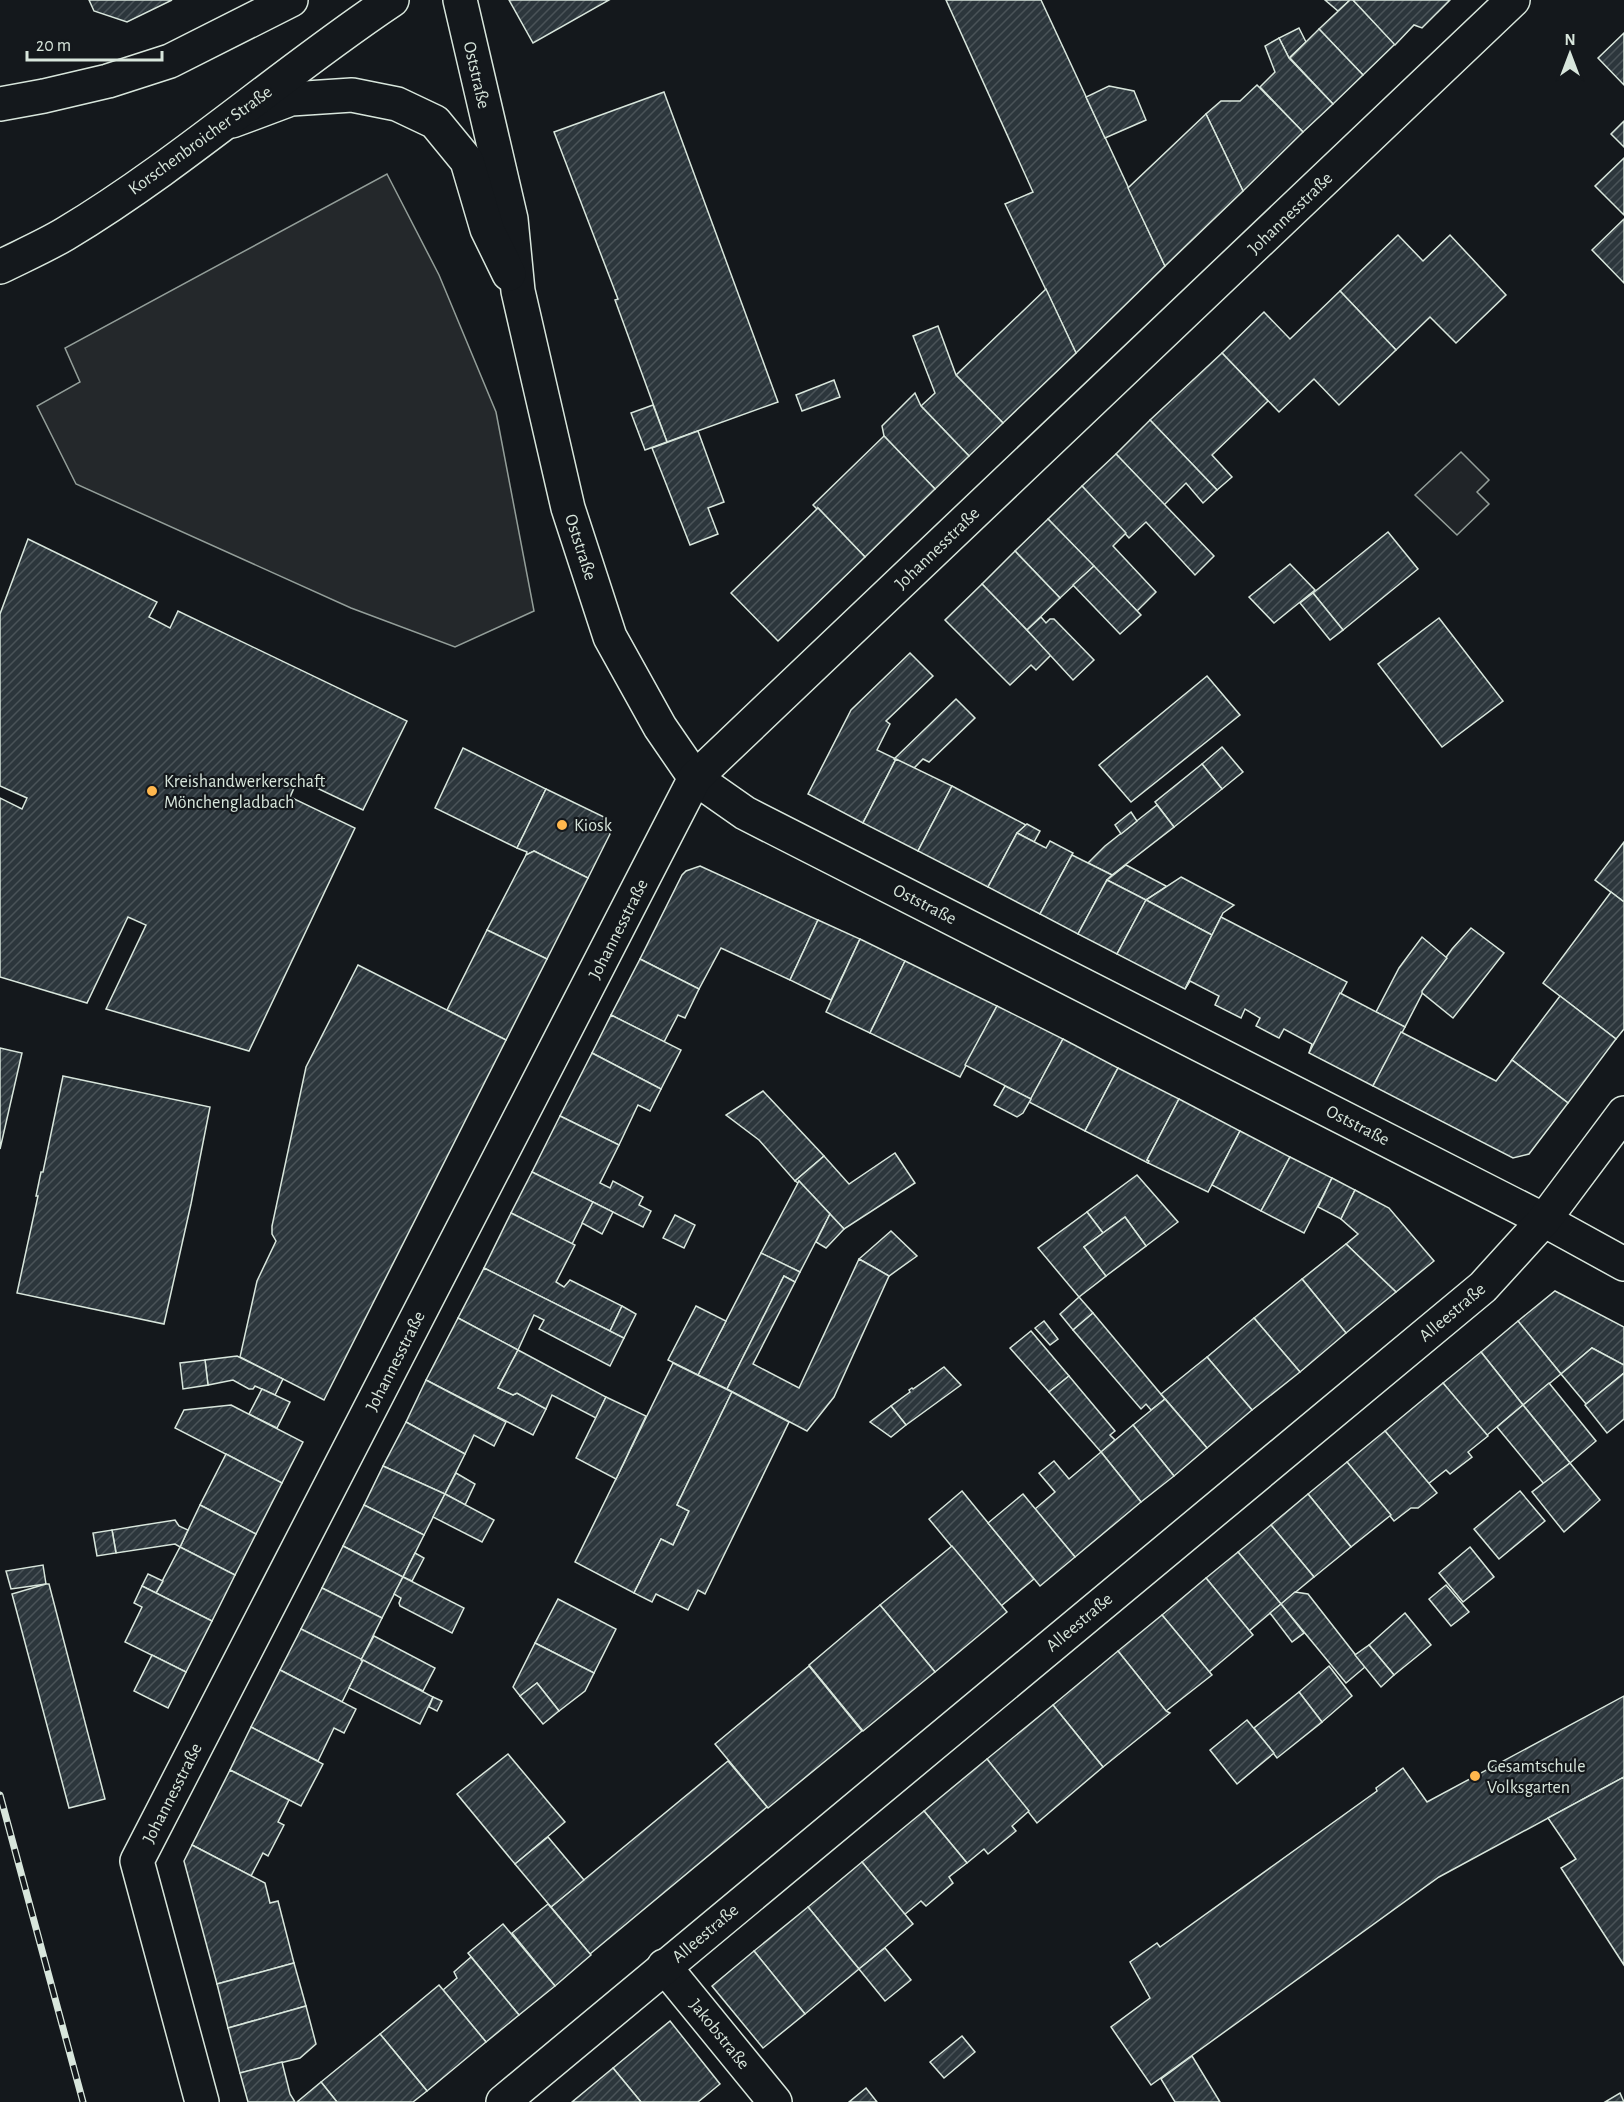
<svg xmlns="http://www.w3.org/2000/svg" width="1624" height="2102" font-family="'Alegreya Sans',sans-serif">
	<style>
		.park { fill: #202428; stroke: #939e99; stroke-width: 1.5 }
		.parking { fill: #24282b; stroke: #939e99; stroke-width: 1.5 }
		.building { fill: url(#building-hatch); stroke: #d8e6dc; stroke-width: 1.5 }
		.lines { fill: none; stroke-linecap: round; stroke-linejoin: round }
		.street-casing { stroke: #d8e6dc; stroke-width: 36 }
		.primary-casing { stroke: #d8e6dc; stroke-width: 36 }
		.street { stroke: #14181c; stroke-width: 33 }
		.primary { stroke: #14181c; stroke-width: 33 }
		.rail-casing { stroke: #d8e6dc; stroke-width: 7 }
		.rail { stroke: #14181c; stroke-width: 4.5; stroke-dasharray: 14; stroke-linecap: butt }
		.poi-dot { fill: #ffb74d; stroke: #14181c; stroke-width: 2 }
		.labels { text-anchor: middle; stroke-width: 4.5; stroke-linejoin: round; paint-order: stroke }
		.street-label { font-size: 18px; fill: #d8e6dc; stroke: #14181c }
		.poi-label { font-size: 18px; fill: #d8e6dc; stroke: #14181c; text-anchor: start }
	</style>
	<defs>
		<pattern id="building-hatch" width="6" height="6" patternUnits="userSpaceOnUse" patternTransform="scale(1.5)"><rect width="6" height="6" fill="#2c363c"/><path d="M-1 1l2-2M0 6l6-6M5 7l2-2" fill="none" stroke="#4a5358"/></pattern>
	</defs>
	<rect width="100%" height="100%" fill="#14181c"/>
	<!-- park -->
	<polygon class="park" points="1461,452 1489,480 1477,492 1489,504 1457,535 1415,495"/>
	<!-- parking -->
	<polygon class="parking" points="387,174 439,275 496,412 534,611 455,647 351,608 76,484 37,406 80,382 65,348"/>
	<!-- building -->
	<g class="building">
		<polygon points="89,0 172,0 127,22 94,11"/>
		<polygon points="509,0 609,0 533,43"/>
		<polygon points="946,0 1041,0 1165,266 1076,353 1005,204 1033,192"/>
		<polygon points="1325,0 1350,0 1338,11"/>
		<polygon points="1350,0 1353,0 1395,44 1363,75 1319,29"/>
		<polygon points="1353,0 1450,0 1422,28 1414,25 1395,45"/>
		<polygon points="1299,28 1306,42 1289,58 1279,38"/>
		<polygon points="1319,29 1363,75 1333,104 1290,58"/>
		<polygon points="1624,33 1624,85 1598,58"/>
		<polygon points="1279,38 1289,58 1333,104 1303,132 1260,87 1275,72 1265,46"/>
		<polygon points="1257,85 1303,132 1243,191 1206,114 1221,101 1240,101"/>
		<polygon points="1109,86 1134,91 1146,120 1105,138 1086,97"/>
		<polygon points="664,92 778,402 667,442 615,300 618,299 554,132"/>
		<polygon points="1206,114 1243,191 1165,266 1128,188"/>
		<polygon points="1624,121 1624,147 1611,134"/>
		<polygon points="1624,158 1624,215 1595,186"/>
		<polygon points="1624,219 1624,283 1592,250"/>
		<polygon points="1398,235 1423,261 1450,235 1506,295 1456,343 1430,317 1396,350 1340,291"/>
		<polygon points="1046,289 1076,353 1003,423 956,375"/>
		<polygon points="1340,291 1396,350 1339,405 1314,379 1279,412 1222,353 1264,312 1290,339"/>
		<polygon points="938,326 956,375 1003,423 969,456 921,406 935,393 913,336"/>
		<polygon points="1222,353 1268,401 1212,455 1232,477 1217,490 1150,420"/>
		<polygon points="834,380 840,397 802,411 796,395"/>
		<polygon points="915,393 921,406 969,456 935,489 884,436 882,426"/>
		<polygon points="653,405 667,442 645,450 631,413"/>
		<polygon points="1150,420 1217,490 1203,503 1186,483 1164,505 1116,454"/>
		<polygon points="698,431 724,502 708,508 718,534 690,545 652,448"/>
		<polygon points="884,436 935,489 865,557 818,508 818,510 813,505"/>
		<polygon points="1116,454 1214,556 1195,575 1146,522 1129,538 1082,486"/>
		<polygon points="1082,486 1126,533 1113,546 1156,592 1137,611 1048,519"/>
		<polygon points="818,508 865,557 778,641 731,593"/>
		<polygon points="1048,519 1094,566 1060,598 1015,551"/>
		<polygon points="1388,532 1418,569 1343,630 1313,593"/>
		<polygon points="28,539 157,602 149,617 170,628 178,611 407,721 363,810 298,779 290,797 355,828 249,1051 106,1009 146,925 128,917 87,1003 0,977 0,798 22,809 27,798 0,786 0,614"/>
		<polygon points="1015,551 1060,598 1027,630 982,584"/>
		<polygon points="1290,564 1315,590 1274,623 1249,597"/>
		<polygon points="1094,566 1141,615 1120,634 1073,585"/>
		<polygon points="982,584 1051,655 1036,670 1031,665 1010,685 945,620"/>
		<polygon points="1313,593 1343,630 1330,640 1300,603"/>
		<polygon points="1041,617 1046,623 1050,619 1054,619 1094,660 1073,680 1027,630"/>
		<polygon points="1439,618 1503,701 1442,747 1378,664"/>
		<polygon points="910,653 933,676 886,721 890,724 877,750 896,759 863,823 808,794 851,710"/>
		<polygon points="1207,676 1240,715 1131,802 1099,765"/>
		<polygon points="956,699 975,718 929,762 923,759 914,768 894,759"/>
		<polygon points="1222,747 1243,772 1222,789 1202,764"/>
		<polygon points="463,748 546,789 517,848 435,808"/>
		<polygon points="896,759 952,786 918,851 863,823"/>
		<polygon points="1202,764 1222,789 1174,827 1155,802"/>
		<polygon points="952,786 1026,825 1017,833 988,887 918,851"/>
		<polygon points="546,789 606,818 610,834 588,878 534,851 526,855 527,852 517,848"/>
		<polygon points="1157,805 1174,827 1112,875 1088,863 1105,846"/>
		<polygon points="1131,812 1137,821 1121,834 1115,825"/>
		<polygon points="1027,824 1040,831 1034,842 1017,833"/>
		<polygon points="1017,833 1046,848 1050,841 1073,853 1040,914 988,887"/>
		<polygon points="1624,842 1624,902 1595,880"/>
		<polygon points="534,851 588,878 547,959 487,930 526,855"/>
		<polygon points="1072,855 1112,875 1107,880 1078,934 1040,914"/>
		<polygon points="1126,865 1166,886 1166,887 1146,900 1107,880"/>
		<polygon points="700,866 818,920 790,980 721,948 699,989 640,959 682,875 686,871"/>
		<polygon points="1181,877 1234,905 1223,913 1212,935 1146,900"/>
		<polygon points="1107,880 1146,900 1117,954 1078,934"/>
		<polygon points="1611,892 1624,902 1624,1029 1616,1039 1543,983"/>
		<polygon points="1146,900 1212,935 1185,989 1117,954"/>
		<polygon points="1221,917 1347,982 1309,1053 1312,1044 1284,1029 1279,1038 1256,1026 1260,1018 1245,1009 1241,1018 1215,1005 1219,996 1190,981 1185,989"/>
		<polygon points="818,920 860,939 831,1000 790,980"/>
		<polygon points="1471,928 1504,953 1453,1018 1421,992 1452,949"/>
		<polygon points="487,930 547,959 506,1040 447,1010"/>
		<polygon points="1422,937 1447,958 1422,991 1422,994 1405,1027 1376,1012 1399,968"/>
		<polygon points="860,939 905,961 870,1033 826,1012"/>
		<polygon points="640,959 699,989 685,1018 678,1015 664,1042 611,1015"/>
		<polygon points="905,961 997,1006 960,1077 870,1033"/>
		<polygon points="358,965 506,1040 324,1400 240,1357 257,1281 276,1241 272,1234 272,1226 306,1067"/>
		<polygon points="1340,993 1405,1027 1373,1086 1309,1053"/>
		<polygon points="1560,996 1616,1039 1568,1103 1512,1060 1511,1062 1511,1061"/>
		<polygon points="997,1006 1063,1039 1031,1099 965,1065"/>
		<polygon points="611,1015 681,1050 661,1089 592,1053"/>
		<polygon points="1401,1032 1496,1081 1512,1060 1568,1103 1529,1154 1513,1158 1373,1086"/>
		<polygon points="1063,1039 1118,1068 1085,1131 1029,1102"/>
		<polygon points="0,1048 22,1053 0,1149"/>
		<polygon points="592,1053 661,1089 650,1111 638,1105 619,1145 560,1116"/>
		<polygon points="1118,1068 1179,1099 1147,1160 1149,1161 1148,1163 1085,1131"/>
		<polygon points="63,1076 210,1107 191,1204 164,1324 17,1293 38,1196 36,1196 41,1172 43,1172"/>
		<polygon points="1005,1086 1031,1099 1023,1113 1017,1117 994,1105"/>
		<polygon points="763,1091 824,1156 795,1181 759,1140 726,1115"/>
		<polygon points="1179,1099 1240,1131 1208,1192 1148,1163 1149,1161 1147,1160"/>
		<polygon points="560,1116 619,1145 600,1183 610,1188 613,1181 643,1197 639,1205 651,1211 643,1227 532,1172"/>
		<polygon points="1240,1131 1290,1157 1261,1211 1212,1185"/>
		<polygon points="895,1153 915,1183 844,1229 799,1181 798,1183 795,1181 824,1156 849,1184"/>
		<polygon points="1290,1157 1332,1178 1304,1233 1261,1211"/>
		<polygon points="532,1172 593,1202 572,1244 511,1213"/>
		<polygon points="1137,1175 1178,1222 1146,1246 1125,1217 1103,1233 1087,1212"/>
		<polygon points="1332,1178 1355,1190 1341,1219 1318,1207"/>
		<polygon points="799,1181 830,1214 800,1272 761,1253"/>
		<polygon points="1355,1190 1389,1208 1434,1261 1396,1292 1346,1244 1358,1234 1341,1219"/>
		<polygon points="593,1202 613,1212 602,1234 582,1223"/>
		<polygon points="1087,1212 1103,1233 1084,1247 1106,1276 1079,1297 1038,1248"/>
		<polygon points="511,1213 575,1245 556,1282 564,1287 570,1280 622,1306 610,1331 484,1268"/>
		<polygon points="830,1214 844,1229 826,1248 816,1242"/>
		<polygon points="675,1215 695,1225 684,1248 663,1238"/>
		<polygon points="1125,1217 1146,1246 1106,1276 1084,1247"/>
		<polygon points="891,1231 917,1256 889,1276 859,1259"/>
		<polygon points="1346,1244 1396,1292 1346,1333 1302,1279"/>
		<polygon points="761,1253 800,1272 795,1282 784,1276 727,1389 698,1375"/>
		<polygon points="859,1259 889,1276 834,1397 807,1431 727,1389 784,1276 795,1282 753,1364 799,1388"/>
		<polygon points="484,1268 624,1338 610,1366 539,1329 544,1320 534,1315 518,1350 458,1318"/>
		<polygon points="1302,1279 1346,1333 1300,1372 1254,1318"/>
		<polygon points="1555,1291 1624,1327 1624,1365 1592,1348 1561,1374 1518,1321"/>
		<polygon points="1079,1297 1093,1313 1073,1330 1060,1314"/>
		<polygon points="622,1306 636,1314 624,1338 610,1331"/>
		<polygon points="696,1306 726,1321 698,1375 668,1360"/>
		<polygon points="1093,1313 1165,1399 1151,1410 1146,1404 1141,1409 1073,1330"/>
		<polygon points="458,1318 518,1350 498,1388 513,1395 517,1393 546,1409 533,1435 426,1380"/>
		<polygon points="1254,1318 1300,1372 1252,1410 1207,1357"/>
		<polygon points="1044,1321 1058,1339 1050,1345 1035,1328"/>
		<polygon points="1518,1321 1561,1374 1523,1405 1481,1352"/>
		<polygon points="1031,1331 1069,1376 1049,1392 1010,1348"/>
		<polygon points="1592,1348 1624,1365 1624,1373 1586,1404 1561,1374"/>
		<polygon points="518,1350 606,1397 596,1418 552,1395 546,1409 517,1393 513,1395 498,1388"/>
		<polygon points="1481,1352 1523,1405 1486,1436 1443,1383"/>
		<polygon points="237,1356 283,1379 275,1395 255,1386 253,1389 249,1389 233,1380 208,1385 205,1360"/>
		<polygon points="1207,1357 1252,1410 1207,1448 1161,1394"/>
		<polygon points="205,1360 208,1385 183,1389 180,1363"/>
		<polygon points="673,1363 732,1392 677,1505 689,1511 673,1545 661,1539 634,1593 575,1562"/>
		<polygon points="944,1367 961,1385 906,1425 891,1406 910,1392 909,1390 912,1388 913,1389"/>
		<polygon points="1624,1373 1624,1419 1607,1433 1585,1405"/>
		<polygon points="1069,1376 1115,1431 1110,1435 1115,1440 1101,1452 1049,1392"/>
		<polygon points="426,1380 506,1422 494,1446 474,1435 465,1454 406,1422"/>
		<polygon points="1443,1383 1488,1436 1468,1452 1472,1457 1450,1474 1446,1470 1428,1484 1385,1431"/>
		<polygon points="1549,1383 1596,1441 1570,1463 1523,1405"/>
		<polygon points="262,1389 290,1402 277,1428 249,1414"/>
		<polygon points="732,1392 789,1422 705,1594 698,1590 688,1610 656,1594 652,1602 634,1593 661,1539 673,1545 689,1511 677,1505"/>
		<polygon points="606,1397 646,1416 616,1479 576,1458"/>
		<polygon points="1165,1399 1207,1448 1174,1476 1133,1425"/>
		<polygon points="231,1405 303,1442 282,1483 175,1428 184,1410"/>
		<polygon points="1523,1405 1570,1463 1544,1484 1497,1427"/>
		<polygon points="891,1406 906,1425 891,1437 870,1422"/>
		<polygon points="406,1422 465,1454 445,1494 383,1466"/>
		<polygon points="1133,1425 1174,1476 1141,1502 1101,1452"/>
		<polygon points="1385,1431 1437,1493 1418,1508 1411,1508 1394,1521 1347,1462"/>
		<polygon points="1101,1452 1141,1502 1075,1557 1035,1509 1055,1492 1039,1473 1054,1461 1069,1479"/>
		<polygon points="226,1454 282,1483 256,1534 200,1505"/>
		<polygon points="1347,1462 1391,1515 1351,1547 1308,1494"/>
		<polygon points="1570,1463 1600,1500 1564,1532 1532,1492"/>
		<polygon points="383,1466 445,1494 424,1535 364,1505"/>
		<polygon points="456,1473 475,1484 465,1505 445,1494"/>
		<polygon points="962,1491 1034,1579 1001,1606 929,1519"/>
		<polygon points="1520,1491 1545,1521 1499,1559 1474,1529"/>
		<polygon points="445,1494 494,1520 482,1542 433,1517"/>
		<polygon points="1023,1494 1075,1557 1040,1586 988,1523"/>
		<polygon points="1308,1494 1351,1547 1314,1577 1271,1525"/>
		<polygon points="200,1505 256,1534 235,1575 180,1547"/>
		<polygon points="364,1505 424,1535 403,1577 343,1546"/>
		<polygon points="175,1520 179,1526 188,1530 180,1547 175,1544 116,1553 112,1530"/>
		<polygon points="1271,1525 1314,1577 1281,1604 1238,1552"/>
		<polygon points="112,1530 116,1553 97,1556 93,1533"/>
		<polygon points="343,1546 403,1577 382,1618 322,1588"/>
		<polygon points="952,1546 1007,1612 935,1672 880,1605"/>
		<polygon points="180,1547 235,1575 212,1621 156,1593"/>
		<polygon points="1470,1547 1494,1577 1463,1602 1439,1573"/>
		<polygon points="1238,1552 1281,1604 1249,1631 1206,1578"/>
		<polygon points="415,1553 424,1558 412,1581 403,1577"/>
		<polygon points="43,1565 46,1584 11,1589 6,1571"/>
		<polygon points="148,1574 163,1581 156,1593 142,1586"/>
		<polygon points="403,1577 464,1608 452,1633 400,1606 399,1603 401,1598 394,1594"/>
		<polygon points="1206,1578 1253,1635 1209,1672 1162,1615"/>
		<polygon points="46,1584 49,1584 105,1799 69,1808 12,1594"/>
		<polygon points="1446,1585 1469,1612 1451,1626 1429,1599"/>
		<polygon points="142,1586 212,1621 186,1672 125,1642 142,1607 134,1603"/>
		<polygon points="322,1588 382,1618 361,1660 301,1629"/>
		<polygon points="1295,1592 1308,1594 1365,1667 1346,1683 1281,1604"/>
		<polygon points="558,1599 616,1629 594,1673 535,1643"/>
		<polygon points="1281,1604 1304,1633 1292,1642 1270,1613"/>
		<polygon points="880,1605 935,1672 863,1731 809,1665"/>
		<polygon points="1405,1613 1431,1645 1394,1675 1369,1645"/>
		<polygon points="1162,1615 1212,1675 1166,1711 1118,1651"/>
		<polygon points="301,1629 363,1660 342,1702 280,1670"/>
		<polygon points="374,1636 435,1668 423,1691 361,1660"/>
		<polygon points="535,1643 594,1673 585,1691 559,1711 537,1683 520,1696 513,1687"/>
		<polygon points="1369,1645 1394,1675 1381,1687 1355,1655"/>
		<polygon points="1118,1651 1166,1711 1170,1713 1103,1767 1053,1705"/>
		<polygon points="152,1655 186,1672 168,1708 134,1691"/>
		<polygon points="363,1660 433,1697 420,1724 349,1688"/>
		<polygon points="809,1666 862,1731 768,1808 715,1744"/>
		<polygon points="1329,1666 1352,1696 1322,1722 1299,1692"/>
		<polygon points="280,1670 356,1709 344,1733 334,1728 318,1761 251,1727"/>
		<polygon points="537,1683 559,1711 543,1724 520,1696"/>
		<polygon points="1299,1692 1322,1722 1277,1758 1254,1728"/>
		<polygon points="1624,1696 1624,1777 1439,1877 1151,2085 1111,2027 1150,1998 1130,1962 1157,1943 1160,1947 1377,1791 1376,1788 1403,1768 1427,1802"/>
		<polygon points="433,1697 442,1701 437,1711 429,1707"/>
		<polygon points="1053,1705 1103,1767 1037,1823 987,1759"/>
		<polygon points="1247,1720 1274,1753 1237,1784 1210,1750"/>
		<polygon points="251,1727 323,1764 301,1806 230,1770"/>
		<polygon points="508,1754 565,1822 515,1864 457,1794"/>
		<polygon points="987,1759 1029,1811 1012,1826 1016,1831 988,1854 984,1849 967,1863 924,1811"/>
		<polygon points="728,1761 767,1807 590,1954 551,1907"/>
		<polygon points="230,1770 289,1800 278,1822 284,1825 268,1856 263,1853 251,1876 192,1845"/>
		<polygon points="1624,1777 1624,1965 1561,1868 1576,1859 1548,1818"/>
		<polygon points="924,1811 967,1863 949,1877 953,1883 926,1906 921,1901 904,1915 862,1862"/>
		<polygon points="548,1837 584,1880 551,1907 515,1864"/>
		<polygon points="192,1845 265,1883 270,1903 278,1901 294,1963 217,1984 184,1861"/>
		<polygon points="862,1862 913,1924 859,1969 808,1907"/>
		<polygon points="548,1904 591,1955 555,1986 512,1933"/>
		<polygon points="808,1907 859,1969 805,2014 754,1951"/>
		<polygon points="503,1924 555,1986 519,2015 468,1953"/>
		<polygon points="885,1948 911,1980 885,2001 859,1969"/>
		<polygon points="754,1951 805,2014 763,2048 712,1986"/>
		<polygon points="471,1957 519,2015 486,2042 443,1990 457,1978 454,1972"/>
		<polygon points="294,1963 306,2006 228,2028 217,1984"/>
		<polygon points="439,1985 486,2042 427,2091 380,2034"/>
		<polygon points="306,2006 316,2044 300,2058 240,2073 228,2028"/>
		<polygon points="670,2021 720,2084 698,2102 641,2102 613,2068"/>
		<polygon points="380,2034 427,2091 413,2102 337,2102 321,2082"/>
		<polygon points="962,2036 975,2052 944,2078 930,2062"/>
		<polygon points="1192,2056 1220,2102 1175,2102 1161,2079"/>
		<polygon points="282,2062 290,2094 295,2102 248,2102 240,2073"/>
		<polygon points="613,2068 641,2102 572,2102"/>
		<polygon points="321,2082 337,2102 297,2102"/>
		<polygon points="866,2088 877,2102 849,2102"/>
		<polygon points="1620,2093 1624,2102 1605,2102"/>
	</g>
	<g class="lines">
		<defs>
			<g id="street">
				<polyline points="460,0 511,219 518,291 541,391 568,508 610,637 660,727 695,778 745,813 1544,1220 1624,1264"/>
				<polyline points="232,121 291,99 352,95 397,104 435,122 467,161 487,229 509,274"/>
				<polyline points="664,1966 775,2102"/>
				<polyline points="202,2102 137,1861 695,778 1513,0"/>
				<polyline points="503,2102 1483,1287 1544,1220 1624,1113"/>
			</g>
			<g id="primary">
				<polyline points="0,104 44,96 108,81 170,61 291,0"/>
				<path d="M0,267c22,-11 45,-21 65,-33 115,-69 216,-160 327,-234"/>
			</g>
		</defs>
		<!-- street casing -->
		<use href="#street" class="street-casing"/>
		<!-- primary casing -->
		<use href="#primary" class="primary-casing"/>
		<!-- street -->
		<use href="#street" class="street"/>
		<!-- primary -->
		<use href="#primary" class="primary"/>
		<defs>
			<polyline id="rail" points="0,1795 83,2102"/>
		</defs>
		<!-- rail casing -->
		<use href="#rail" class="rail-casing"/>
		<!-- rail -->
		<use href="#rail" class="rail"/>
	</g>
	<!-- markers -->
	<g class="poi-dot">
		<circle cx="152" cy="791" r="6"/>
		<circle cx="562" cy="825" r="6"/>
		<circle cx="1475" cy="1776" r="6"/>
	</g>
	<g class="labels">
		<!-- street labels -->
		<g class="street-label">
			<text transform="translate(477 75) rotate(77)" y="6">Oststraße</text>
			<text transform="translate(200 140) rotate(-36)" y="6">Korschenbroicher Straße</text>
			<text transform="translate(1290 213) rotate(-44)" y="6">Johannesstraße</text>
			<text transform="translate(581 547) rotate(72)" y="6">Oststraße</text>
			<text transform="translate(937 548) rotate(-44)" y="6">Johannesstraße</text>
			<text transform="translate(925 904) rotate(27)" y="6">Oststraße</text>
			<text transform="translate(618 929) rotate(-63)" y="6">Johannesstraße</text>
			<text transform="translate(1358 1125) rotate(27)" y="6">Oststraße</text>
			<text transform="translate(1452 1312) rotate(-40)" y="6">Alleestraße</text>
			<text transform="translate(395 1361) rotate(-63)" y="6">Johannesstraße</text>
			<text transform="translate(1079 1622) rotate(-40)" y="6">Alleestraße</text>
			<text transform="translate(172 1793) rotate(-63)" y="6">Johannesstraße</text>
			<text transform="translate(705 1933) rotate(-40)" y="6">Alleestraße</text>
			<text transform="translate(720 2034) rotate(51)" y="6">Jakobstraße</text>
		</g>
		<!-- poi labels -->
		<g class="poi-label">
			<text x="164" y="787">Kreishandwerkerschaft<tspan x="164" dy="21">Mönchengladbach</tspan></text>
			<text x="574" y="831">Kiosk</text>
			<text x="1487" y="1772">Gesamtschule<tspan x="1487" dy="21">Volksgarten</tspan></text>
		</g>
	</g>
	<!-- north arrow -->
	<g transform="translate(1570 54)" stroke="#14181c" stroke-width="4.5" paint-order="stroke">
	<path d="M0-4.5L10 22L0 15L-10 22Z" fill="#d8e6dc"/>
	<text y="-9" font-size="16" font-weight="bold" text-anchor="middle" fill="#d8e6dc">N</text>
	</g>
	<!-- scale -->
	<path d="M27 51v9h135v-9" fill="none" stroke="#d8e6dc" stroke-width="3"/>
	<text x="36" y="51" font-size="18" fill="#d8e6dc" stroke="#14181c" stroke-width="4.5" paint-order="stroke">20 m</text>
</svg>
